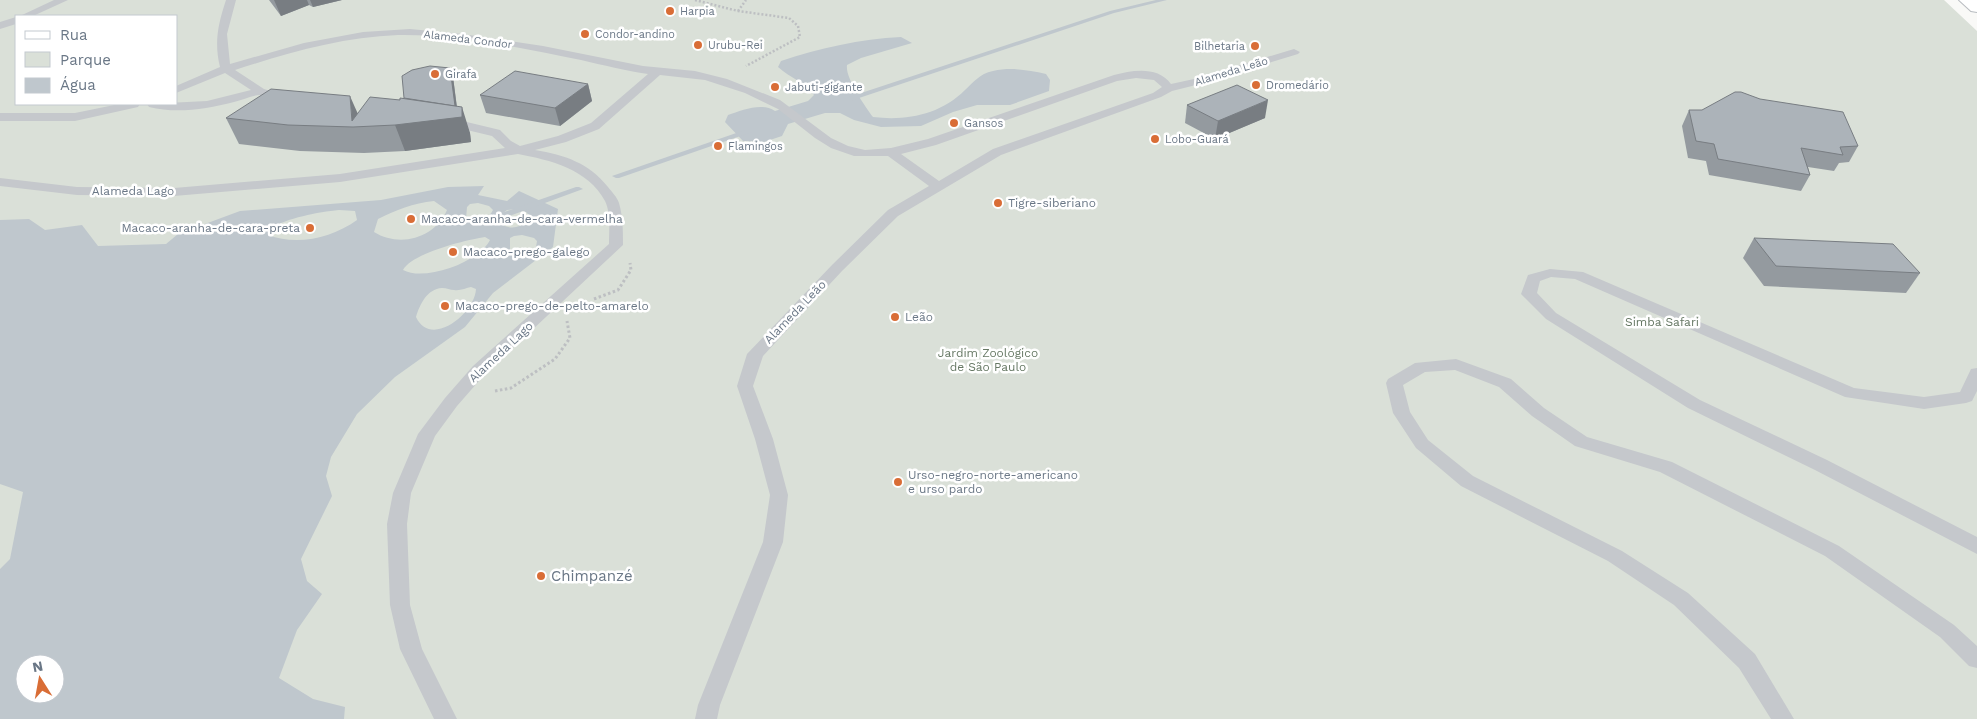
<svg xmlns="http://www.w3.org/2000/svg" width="1977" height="719" font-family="'Work Sans',sans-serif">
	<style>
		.green { fill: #dae0d8; fill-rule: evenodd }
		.water { fill: #bfc7cd; fill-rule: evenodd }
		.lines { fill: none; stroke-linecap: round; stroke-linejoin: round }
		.stream { fill: #bfc7cd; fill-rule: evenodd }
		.secondary-casing { stroke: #b8bcc0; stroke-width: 2 }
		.path-far1 { stroke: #bdbfc2; stroke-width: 2.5; stroke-dasharray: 2 2; stroke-linecap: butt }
		.path { stroke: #bdbfc2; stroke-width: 3; stroke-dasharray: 2.5 2.5; stroke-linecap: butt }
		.lane { fill: #c5c8cc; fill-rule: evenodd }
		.secondary { fill: #fff; fill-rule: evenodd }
		.wall { fill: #949a9f }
		.shaded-wall { fill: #787d82 }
		.building { fill: #acb3b9; stroke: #787d82 }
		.poi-dot { fill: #d96d36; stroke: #fff; stroke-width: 2 }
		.labels { text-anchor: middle; stroke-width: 5; stroke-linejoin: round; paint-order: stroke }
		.far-poi-label { font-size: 11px; fill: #6a7786; stroke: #fff; text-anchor: start }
		.far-street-label { font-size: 11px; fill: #6a7786; stroke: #fff }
		.street-label { font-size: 12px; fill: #6a7786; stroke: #fff }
		.poi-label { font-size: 12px; fill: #6a7786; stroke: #fff; text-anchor: start }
		.park-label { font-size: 12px; fill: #667864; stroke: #fff }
		.near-poi-label { font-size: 15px; fill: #6a7786; stroke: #fff; text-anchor: start }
	</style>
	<rect width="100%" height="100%" fill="#f9f9f7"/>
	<!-- green -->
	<path class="green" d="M0,0h1944l33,31v688h-1977zM16,16h160v88h-160zM25,664h30v30h-30z"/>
	<!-- water -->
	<g class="water">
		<path d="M901,37l11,6 -51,15 -14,7c-2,13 18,41 26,52 33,4 67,-2 92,-27 9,-8 14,-16 28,-19 18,-4 35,-1 53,3l4,6 -1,11 -39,14h-33l-24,7 -32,14 -40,1 -27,-7 -14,-7h-15l-37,11 -6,12 -18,6 -21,-1 -18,-19 3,-7c14,-5 34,-13 47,-4l33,-10 6,-6c-9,-13 -24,-17 -36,-28l3,-6c39,-13 79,-22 120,-24z"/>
		<path d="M484,186l-6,9 29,6 12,-10 39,18 -5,38 -60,46 -28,34 -70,50 -38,37 -26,43 -5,19 6,20 -31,63 6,22 15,13 -25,36 -18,48 34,21 32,8 -1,12h-344v-150l10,-10 13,-67 -23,-8v-264l29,-1 16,11 37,-5 16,21 68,-2 12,-10 62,-23 141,-11 67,-13zM434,201l13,9c-12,28 -47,38 -73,22l4,-13c18,-9 35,-16 56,-18zM478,203l11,3 4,4c-5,10 -17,16 -27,9l1,-12 3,-3zM515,209l11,3 3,3 -1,6c-8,6 -16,9 -25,4v-12l4,-3zM339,210l16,1 2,9c-25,18 -60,26 -89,15l1,-6c18,-11 49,-17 70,-19zM522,235l12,3 3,3 -1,6c-8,7 -17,10 -26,5v-14l4,-2zM485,237l5,3c-11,22 -65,42 -87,30 9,-17 63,-30 82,-33zM471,287l5,2c-1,24 -45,60 -60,28 4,-13 11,-28 26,-29 5,0 8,2 12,2 6,1 12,-2 17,-3zM25,664h30v30h-30z"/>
	</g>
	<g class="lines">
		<!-- stream -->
		<g class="stream">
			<polygon points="1156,0 1167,0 1114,13 850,101 843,99 1110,11"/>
			<polygon points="745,130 748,130 752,132 619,178 616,178 612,176"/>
			<polygon points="576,187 579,187 583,189 493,222 490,223 486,220 487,218"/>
		</g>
		<defs>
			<polygon id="secondary" points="1959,0 1977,0 1977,12 1971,11"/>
		</defs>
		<!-- secondary casing -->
		<use href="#secondary" class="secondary-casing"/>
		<!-- path-far1 -->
		<g class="path-far1">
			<polyline points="695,0 738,11 789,18 798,26 800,37 746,66"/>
			<polyline points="738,11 746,0"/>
		</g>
		<!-- path -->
		<g class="path">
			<polyline points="594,299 618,290 631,270 630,263"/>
			<polyline points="495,391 511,388 555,359 570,338 567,321"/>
		</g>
		<!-- lane -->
		<g class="lane">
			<polygon points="54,0 68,0 33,16 20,16"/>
			<path d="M226,0h10l-9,34 3,30 74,-21 59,-11 47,-3 52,5 81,12 100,20 52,5 32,8 53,21 51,38 17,8 17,4 26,-2 37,-9 186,-64c19,-5 44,-9 57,9l23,-5 100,-30 6,3 -2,2 -98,30 -28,7 -11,6 -160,58 -103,61 -56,55 -79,85 -10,30 20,53 15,56 -5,47 -63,163 -3,14h-22l3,-14 65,-163 7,-47 -15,-56 -18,-53 10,-32 85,-89 56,-55 41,-24 -41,-30h-34l-23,-8 -16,-10 -37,-29 -33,-16 -40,-13 -45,-5 -61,54 -33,13 -31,8c30,5 54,13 73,37 4,5 9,10 11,16 4,14 4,28 4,42l-138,129 -28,32 -22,30 -24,57 -4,31 3,81 12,44 35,70h-23l-34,-70 -10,-44 -3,-81 6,-31 25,-59 27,-36 28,-32 136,-122c0,-13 2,-31 -4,-43 -17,-32 -55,-41 -87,-47l-178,28 -166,14 -97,-1 -77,-9v-8l77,9 97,1 166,-14 165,-26 -13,-12 -50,-12 -2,-3 6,-4 54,13 11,11 9,5 38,-10 33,-13 57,-49c-22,-3 -45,-9 -67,-14 -58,-12 -124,-26 -183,-25 -56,2 -111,18 -163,35l29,19 26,8 2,3 -2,3c-11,2 -19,-7 -30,-8 -7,0 -18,5 -26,7 -28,7 -57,12 -85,5l-2,-3 60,-3 44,-11 -26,-17 -49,20v-7l44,-19c-6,-24 -2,-43 6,-67zM1136,78l18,2 8,7 -9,6 -160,56 -54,32 -38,-27 35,-9 181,-64z"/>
			<polygon points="16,17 16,24 0,29 0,22"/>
			<polygon points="119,104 140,104 138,107 75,121 0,121 0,113 75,113"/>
			<polygon points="1550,269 1583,272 1854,388 1924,397 1960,392 1971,369 1977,368 1977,391 1972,401 1966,403 1924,409 1845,397 1575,279 1551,277 1540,281 1537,293 1556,313 1700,400 1827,460 1977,537 1977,554 1815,470 1688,408 1546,319 1521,294 1528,275"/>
			<polygon points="1456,359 1511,379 1544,408 1587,437 1672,462 1839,546 1954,625 1977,646 1977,668 1969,666 1940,637 1825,556 1660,472 1575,446 1532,416 1499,387 1455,370 1425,372 1403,385 1410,412 1428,440 1473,476 1622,551 1688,593 1755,654 1794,719 1771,719 1739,668 1674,605 1608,561 1461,486 1416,448 1393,413 1386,383 1388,379 1415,363"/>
		</g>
		<!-- secondary -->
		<use href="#secondary" class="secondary"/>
	</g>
	<!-- wall -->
	<g class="wall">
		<polygon points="269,0 342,0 313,7 309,5 281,16"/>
		<polygon points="450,68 453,77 457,107 470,133 471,142 405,151 364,153 300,151 239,144 226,118 358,114 404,98"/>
		<polygon points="588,84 592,101 560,126 486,113 480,95"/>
		<polygon points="1187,105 1265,118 1215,139 1185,123"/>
		<polygon points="1689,110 1702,110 1858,146 1849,162 1839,163 1834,171 1808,167 1810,175 1801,191 1709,175 1706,161 1688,158 1682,126"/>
		<polygon points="1754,238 1920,273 1906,293 1764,286 1743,258"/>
	</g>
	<!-- shaded-wall -->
	<g class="shaded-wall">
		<polygon points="274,0 307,0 309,5 281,16"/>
		<polygon points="310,0 342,0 313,7"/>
		<polygon points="450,68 453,77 458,117 462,107 470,133 471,142 405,151 395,125 455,108"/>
		<polygon points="588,84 592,101 560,126 555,108"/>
		<polygon points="350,96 361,121 352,121"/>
		<polygon points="1268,100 1265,118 1215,139 1218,121"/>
	</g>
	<!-- building -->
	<g class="building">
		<polygon points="430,66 450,68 455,106 404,98 402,76 412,70"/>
		<polygon points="515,71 588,84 555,108 480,95"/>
		<polygon points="1237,85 1268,100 1218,121 1187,105"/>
		<polygon points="271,89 350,96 352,121 370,97 400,100 400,98 462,107 462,117 395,125 353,127 288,125 226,118"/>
		<polygon points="1735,92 1741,92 1760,99 1843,112 1858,146 1840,147 1843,155 1801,148 1810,175 1718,159 1714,144 1696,141 1689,110 1702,110"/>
		<polygon points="1754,238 1893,244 1920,273 1776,266"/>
	</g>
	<!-- markers -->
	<g class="poi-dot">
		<circle cx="670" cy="11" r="5"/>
		<circle cx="585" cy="34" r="5"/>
		<circle cx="698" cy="45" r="5"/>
		<circle cx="1255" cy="46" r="5"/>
		<circle cx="435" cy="74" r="5"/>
		<circle cx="1256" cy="85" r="5"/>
		<circle cx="775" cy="87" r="5"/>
		<circle cx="954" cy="123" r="5"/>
		<circle cx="1155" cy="139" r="5"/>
		<circle cx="718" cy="146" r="5"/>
		<circle cx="998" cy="203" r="5"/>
		<circle cx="411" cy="219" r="5"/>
		<circle cx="310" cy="228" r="5"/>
		<circle cx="453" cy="252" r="5"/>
		<circle cx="445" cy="306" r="5"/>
		<circle cx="895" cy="317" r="5"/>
		<circle cx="898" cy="482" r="5"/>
		<circle cx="541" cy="576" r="5"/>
	</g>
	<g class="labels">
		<!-- far-poi labels -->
		<g class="far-poi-label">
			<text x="680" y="15">Harpia</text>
			<text x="595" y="38">Condor-andino</text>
			<text x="708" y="49">Urubu-Rei</text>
			<text x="1245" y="50" text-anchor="end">Bilhetaria</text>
			<text x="445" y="78">Girafa</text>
			<text x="1266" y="89">Dromedário</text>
			<text x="785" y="91">Jabuti-gigante</text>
			<text x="964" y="127">Gansos</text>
			<text x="1165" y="143">Lobo-Guará</text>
			<text x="728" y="150">Flamingos</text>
		</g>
		<!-- far-street labels -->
		<g class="far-street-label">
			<text transform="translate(468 39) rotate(7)" y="4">Alameda Condor</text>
			<text transform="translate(1231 71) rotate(-17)" y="4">Alameda Leão</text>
		</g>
		<!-- street labels -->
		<g class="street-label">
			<text x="133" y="195">Alameda Lago</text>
			<text transform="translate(795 312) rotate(-46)" y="4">Alameda Leão</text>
			<text transform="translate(501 352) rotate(-43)" y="4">Alameda Lago</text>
		</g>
		<!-- poi labels -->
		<g class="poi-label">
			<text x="1008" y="207">Tigre-siberiano</text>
			<text x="421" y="223">Macaco-aranha-de-cara-vermelha</text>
			<text x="300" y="232" text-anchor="end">Macaco-aranha-de-cara-preta</text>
			<text x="463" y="256">Macaco-prego-galego</text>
			<text x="455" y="310">Macaco-prego-de-pelto-amarelo</text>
			<text x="905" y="321">Leão</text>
			<text x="908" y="479">Urso-negro-norte-americano<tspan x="908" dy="14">e urso pardo</tspan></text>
		</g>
		<!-- park labels -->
		<g class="park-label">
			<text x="1662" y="326">Simba Safari</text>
			<text x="988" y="357">Jardim Zoológico<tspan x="988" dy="14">de São Paulo</tspan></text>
		</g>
		<!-- near-poi labels -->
		<g class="near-poi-label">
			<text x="551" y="581">Chimpanzé</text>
		</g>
	</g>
	<!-- legend -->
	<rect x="15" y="15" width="162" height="90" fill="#ffffff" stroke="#c3c9cf"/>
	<rect x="25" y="31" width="25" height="8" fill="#ffffff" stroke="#c3c9cf"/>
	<text x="60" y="40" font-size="15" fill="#6a7786">Rua</text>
	<rect x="25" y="52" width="25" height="15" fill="#dae0d8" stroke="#c3c9cf"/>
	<text x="60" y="65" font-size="15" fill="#6a7786">Parque</text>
	<rect x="25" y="78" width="25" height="15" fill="#bfc7cd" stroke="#c3c9cf"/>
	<text x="60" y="90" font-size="15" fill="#6a7786">Água</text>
	<!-- north arrow -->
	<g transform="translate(40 679) rotate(349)"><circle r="24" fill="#ffffff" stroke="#c3c9cf"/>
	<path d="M0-4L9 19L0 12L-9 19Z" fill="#d96d36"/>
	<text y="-8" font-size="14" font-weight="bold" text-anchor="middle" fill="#6a7786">N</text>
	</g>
</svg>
